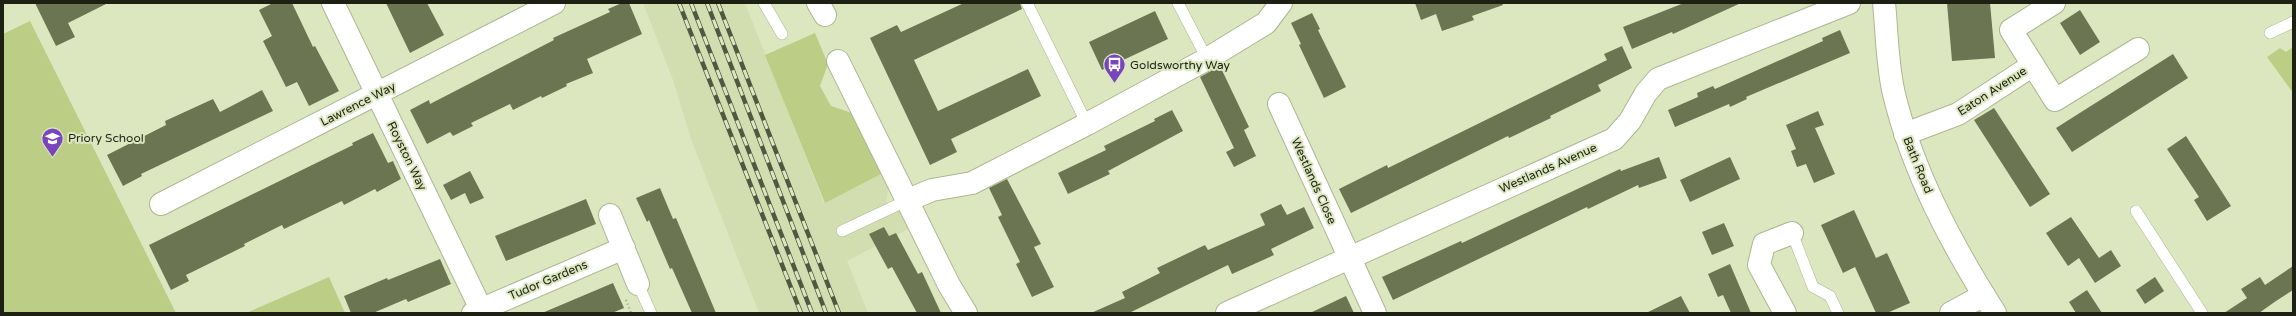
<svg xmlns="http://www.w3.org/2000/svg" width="2296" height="316" font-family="'Varela Round',sans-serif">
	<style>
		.built { fill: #d2deb0 }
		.green { fill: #bccd85 }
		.building { fill: #6c7552 }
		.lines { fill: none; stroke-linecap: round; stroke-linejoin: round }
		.service-casing { stroke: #adb692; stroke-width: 12 }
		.minor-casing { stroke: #adb692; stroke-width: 24 }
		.primary-casing { stroke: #adb692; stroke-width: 24 }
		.path { stroke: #9aa284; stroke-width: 2.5; stroke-dasharray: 1 3; stroke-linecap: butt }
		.service { stroke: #fff; stroke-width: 11 }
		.minor { stroke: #fff; stroke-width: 22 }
		.primary { stroke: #fff; stroke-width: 22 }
		.rail-casing { stroke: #525742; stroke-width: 4.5 }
		.rail { stroke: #dce7c0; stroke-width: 3; stroke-dasharray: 9; stroke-linecap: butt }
		.labels { text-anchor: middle; stroke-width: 4; stroke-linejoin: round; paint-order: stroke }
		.poi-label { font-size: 12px; fill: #1d2012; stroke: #dce7c0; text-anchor: start }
		.street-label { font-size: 12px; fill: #1d2012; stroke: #dce7c0 }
	</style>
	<rect width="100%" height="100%" fill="#dce7c0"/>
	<!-- built -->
	<polygon class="built" points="643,3 745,3 824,203 883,173 889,187 886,201 890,208 904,206 914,226 847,261 868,313 759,313 691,139 673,80"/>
	<!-- green -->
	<g class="green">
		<polygon points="30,21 176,313 3,313 3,34"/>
		<polygon points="815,33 828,64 820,86 831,106 852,113 883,173 825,203 765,55"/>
		<polygon points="2293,47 2293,93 2267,57 2280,48 2286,52"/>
		<polygon points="329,277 345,313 246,313"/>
	</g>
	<!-- building -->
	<g class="building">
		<polygon points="35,3 108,3 68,23 75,37 56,46"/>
		<polygon points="273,3 292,3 313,47 315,46 339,91 309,106 297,82 286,87 263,41 272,36 259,10"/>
		<polygon points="386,3 427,3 444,35 410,53"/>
		<polygon points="622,3 629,3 642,34 587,59 593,73 566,84 567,86 542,98 541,96 513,110 510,104 471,123 473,126 453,136 450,132 427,144 410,110 429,100 430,104 554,40 553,38 610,12 608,9"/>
		<polygon points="964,3 1020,3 1022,9 914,60 938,111 1028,69 1041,96 951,139 957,152 930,165 870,38 897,25 901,32"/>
		<polygon points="1415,3 1502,3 1503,5 1472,16 1474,20 1442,31 1436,14 1421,20"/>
		<polygon points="1684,3 1741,3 1673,34 1672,32 1632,49 1623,27"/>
		<polygon points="1947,3 1990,3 1995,58 1952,61"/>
		<polygon points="2080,10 2100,42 2080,55 2060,23"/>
		<polygon points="1155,11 1168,39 1102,70 1089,42"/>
		<polygon points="1312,13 1320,29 1318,30 1346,87 1324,98 1299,45 1301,44 1291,23"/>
		<polygon points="1840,30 1850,53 1746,97 1747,99 1730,107 1729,104 1675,127 1668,110 1698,97 1697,93 1713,86 1715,89 1823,41 1822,38"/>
		<polygon points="1622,46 1632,68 1598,85 1601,91 1550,116 1551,118 1509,138 1508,136 1351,213 1339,189 1387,165 1388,168 1555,86 1607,60 1604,54"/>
		<polygon points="2173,54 2188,78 2072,152 2056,128"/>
		<polygon points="1220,66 1249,127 1244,130 1256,156 1234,167 1226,152 1234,148 1200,77"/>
		<polygon points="262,90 273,111 141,174 142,176 123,186 107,155 166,125 165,121 213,99 220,112"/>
		<polygon points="1994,108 2050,194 2030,207 1974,120"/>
		<polygon points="1172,110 1183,131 1108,171 1110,174 1068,194 1058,173 1106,150 1104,146 1155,121 1154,119"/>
		<polygon points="1818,111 1824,125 1815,128 1835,174 1814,183 1806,164 1797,167 1791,151 1796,149 1786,125"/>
		<polygon points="373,133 388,163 393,161 401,179 377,192 375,189 344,205 342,201 284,229 282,225 244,244 245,246 186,275 189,281 171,290 149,245 353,145 352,143"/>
		<polygon points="2186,136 2231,206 2207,221 2194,200 2199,197 2167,149"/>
		<polygon points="1659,157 1667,178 1639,188 1638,185 1588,209 1587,207 1393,300 1382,277 1461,241 1462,243 1620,169 1621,171"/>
		<polygon points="1730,157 1740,179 1690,202 1680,180"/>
		<polygon points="470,171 484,198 470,204 465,193 451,200 443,185"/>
		<polygon points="1007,179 1041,244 1034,247 1054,287 1032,297 1016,264 1020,262 998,217 1002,215 989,188"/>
		<polygon points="660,188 673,219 676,218 716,313 692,313 672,268 670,269 649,220 647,222 636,198"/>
		<polygon points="586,199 596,224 506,261 495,236"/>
		<polygon points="1281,204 1287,215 1304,207 1314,228 1271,249 1274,255 1232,274 1228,265 1129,313 1091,313 1125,298 1122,292 1160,273 1157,268 1205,245 1208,250 1265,225 1260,214"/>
		<polygon points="1854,210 1876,258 1887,253 1910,303 1887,313 1876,313 1855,267 1843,273 1821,225"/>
		<polygon points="2071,217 2099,258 2111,250 2121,266 2095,283 2079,258 2068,266 2046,233"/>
		<polygon points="1724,223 1734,246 1712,255 1702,232"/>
		<polygon points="884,227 889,236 896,233 918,274 922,272 941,313 917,313 892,267 888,269 869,234"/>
		<polygon points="440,259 451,284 408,302 406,299 373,313 351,313 344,296 387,278 388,280"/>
		<polygon points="1730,264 1751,313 1731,313 1723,295 1718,297 1708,274"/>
		<polygon points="2293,266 2293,290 2276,301 2259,313 2224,313 2247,298 2241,289 2260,277 2265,285"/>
		<polygon points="2155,277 2164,291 2145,304 2136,290"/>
		<polygon points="613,283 624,308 612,313 542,313"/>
		<polygon points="2087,290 2102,313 2076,313 2069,302"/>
		<polygon points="1346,296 1354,313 1310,313"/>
		<polygon points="1681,296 1690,313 1646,313"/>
	</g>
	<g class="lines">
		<defs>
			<g id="service">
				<polyline points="764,3 782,34"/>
				<polyline points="1027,3 1087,124"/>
				<polyline points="1178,3 1207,59"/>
				<polyline points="2270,33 2293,22"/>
				<polyline points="2136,211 2202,313"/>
				<polyline points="842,231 908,200"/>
				<polyline points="1792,233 1813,287 1830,296 1838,313"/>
				<polyline points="638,284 651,313"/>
			</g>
			<g id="minor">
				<polyline points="333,3 481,309"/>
				<polyline points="818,3 825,15"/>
				<polyline points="2054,3 2011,30 2055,100 2138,49"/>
				<polyline points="838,61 949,285 966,313"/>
				<polyline points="1279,104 1375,313"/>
				<polyline points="1905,134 1958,114 2033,65"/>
				<polyline points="908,200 932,190 972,183 1087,124 1207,59 1266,23 1281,3"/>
				<polyline points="161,204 554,3"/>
				<polyline points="610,215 638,284"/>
				<polyline points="473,313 624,248"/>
				<polyline points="1227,313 1614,139 1630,121 1646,93 1658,79 1849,3"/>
				<polyline points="1785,313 1759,265 1764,244 1792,233"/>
				<polyline points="1951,313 1984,295"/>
			</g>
			<path id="primary" d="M1884,3c3,29 3,62 10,91 19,79 58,151 101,219"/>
		</defs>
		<!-- service casing -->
		<use href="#service" class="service-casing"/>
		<!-- minor casing -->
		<use href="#minor" class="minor-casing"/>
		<!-- primary casing -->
		<use href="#primary" class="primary-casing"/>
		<!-- path -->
		<polyline class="path" points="626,300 631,313"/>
		<!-- service -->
		<use href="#service" class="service"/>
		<!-- minor -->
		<use href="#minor" class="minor"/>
		<!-- primary -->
		<use href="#primary" class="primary"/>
		<defs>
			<g id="rail">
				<polyline points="679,3 801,313"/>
				<polyline points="691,3 812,313"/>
				<polyline points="707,3 826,313"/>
				<polyline points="718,3 839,313"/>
			</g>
		</defs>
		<!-- rail casing -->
		<use href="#rail" class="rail-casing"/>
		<!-- rail -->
		<use href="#rail" class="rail"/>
	</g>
	<!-- icons -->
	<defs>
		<symbol id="bus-pin" viewBox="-11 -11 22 30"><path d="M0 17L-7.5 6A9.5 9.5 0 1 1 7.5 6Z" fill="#7845bd" stroke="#dce7c0"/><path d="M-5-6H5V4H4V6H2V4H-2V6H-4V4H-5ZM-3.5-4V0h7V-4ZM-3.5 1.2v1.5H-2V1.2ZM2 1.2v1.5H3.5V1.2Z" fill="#fff"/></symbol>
		<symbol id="school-pin" viewBox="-11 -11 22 30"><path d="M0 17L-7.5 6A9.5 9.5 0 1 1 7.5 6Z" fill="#7845bd" stroke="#dce7c0"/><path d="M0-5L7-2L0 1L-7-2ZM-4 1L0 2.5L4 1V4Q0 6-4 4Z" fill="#fff"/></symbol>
	</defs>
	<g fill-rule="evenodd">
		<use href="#bus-pin" x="1102" y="52" width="25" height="34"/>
		<use href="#school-pin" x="40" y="126" width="25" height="34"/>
	</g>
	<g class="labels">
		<!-- poi labels -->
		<g class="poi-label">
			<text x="1130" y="69">Goldsworthy Way</text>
			<text x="68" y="142">Priory School</text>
		</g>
		<!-- street labels -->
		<g class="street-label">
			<text transform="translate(1992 91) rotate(-33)" y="4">Eaton Avenue</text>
			<text transform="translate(358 104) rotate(-27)" y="4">Lawrence Way</text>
			<text transform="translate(407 156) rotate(64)" y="4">Royston Way</text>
			<text transform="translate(1918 165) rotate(68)" y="4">Bath Road</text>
			<text transform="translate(1548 168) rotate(-24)" y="4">Westlands Avenue</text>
			<text transform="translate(1314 181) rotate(66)" y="4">Westlands Close</text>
			<text transform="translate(548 280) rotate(-23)" y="4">Tudor Gardens</text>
		</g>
	</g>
	<!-- border -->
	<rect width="2296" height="316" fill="none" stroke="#1d2012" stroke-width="8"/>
</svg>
